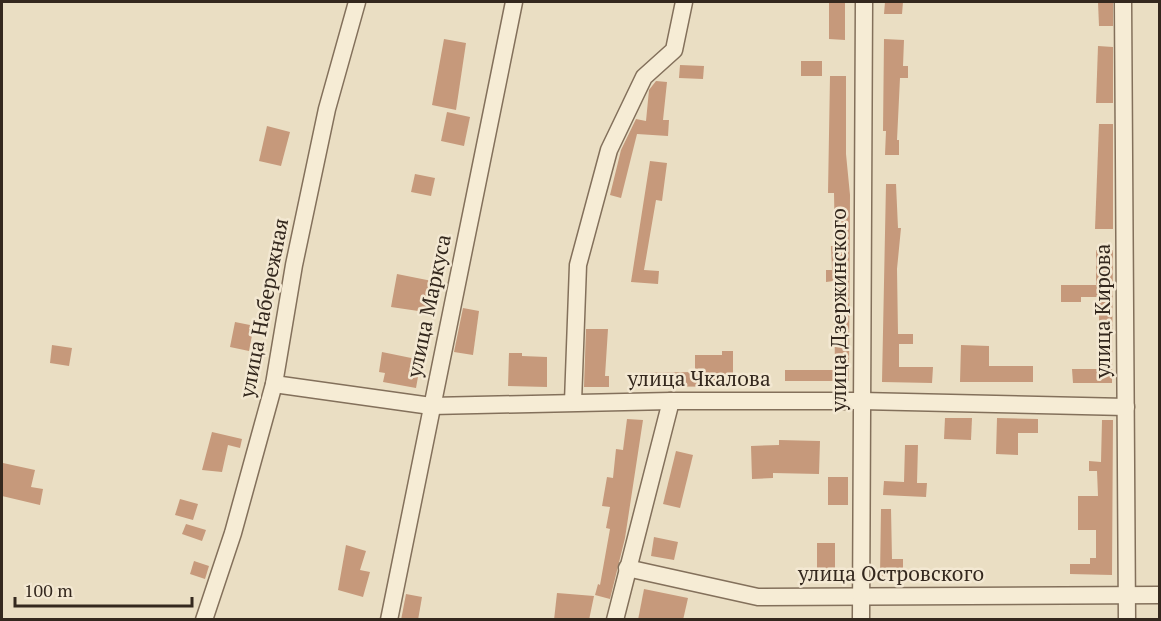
<svg xmlns="http://www.w3.org/2000/svg" width="1161" height="621" font-family="'PT Serif',serif">
	<style>
		.building { fill: #c6997b }
		.lines { fill: none; stroke-linecap: round; stroke-linejoin: round }
		.minor-casing { stroke: #83705b; stroke-width: 19 }
		.minor { stroke: #f6ecd5; stroke-width: 16 }
		.labels { text-anchor: middle; stroke-width: 5; stroke-linejoin: round; paint-order: stroke }
		.street-label { font-size: 21px; fill: #34281e; stroke: #f3e8d2 }
	</style>
	<rect width="100%" height="100%" fill="#eadec3"/>
	<!-- building -->
	<g class="building">
		<polygon points="829,2 845,2 845,40 829,39"/>
		<polygon points="885,2 903,2 902,14 884,14"/>
		<polygon points="1098,2 1113,2 1113,26 1099,26"/>
		<polygon points="444,39 466,43 456,110 432,105"/>
		<polygon points="884,39 904,40 903,66 908,66 908,78 900,78 897,140 899,140 899,155 885,155 886,131 883,131"/>
		<polygon points="1098,46 1113,47 1113,103 1096,103"/>
		<rect x="801" y="61" width="21" height="15"/>
		<polygon points="680,65 704,66 703,79 679,78"/>
		<polygon points="830,76 846,76 846,154 850,195 849,381 785,381 785,370 835,370 834,281 826,282 826,270 832,270 831,246 835,246 834,193 828,193"/>
		<polygon points="656,81 667,82 663,120 669,120 668,136 637,134 621,198 610,195 621,150 636,119 646,121 649,90"/>
		<polygon points="447,112 470,117 464,146 441,141"/>
		<polygon points="1099,124 1113,124 1113,229 1095,229"/>
		<polygon points="267,126 290,132 281,166 259,161"/>
		<polygon points="650,161 667,163 662,201 656,200 644,270 659,271 658,284 631,282"/>
		<polygon points="415,174 435,178 431,196 411,192"/>
		<polygon points="886,184 896,184 898,228 901,228 897,269 898,334 913,334 913,344 899,344 899,367 933,367 932,383 882,382"/>
		<polygon points="1096,250 1113,250 1112,383 1073,383 1072,369 1099,369 1099,297 1081,297 1081,302 1061,302 1061,285 1096,285"/>
		<polygon points="397,274 437,282 432,313 391,307"/>
		<polygon points="463,308 479,311 473,355 454,352"/>
		<polygon points="235,322 250,325 249,329 253,330 249,351 230,347"/>
		<polygon points="586,329 608,329 605,376 609,376 609,387 584,387"/>
		<polygon points="52,345 72,348 69,366 50,363"/>
		<polygon points="961,345 989,346 989,366 1033,366 1033,382 960,382"/>
		<polygon points="722,351 733,351 733,387 632,386 632,373 695,372 695,355 722,355"/>
		<polygon points="382,352 421,360 416,388 383,382 385,373 379,372"/>
		<polygon points="509,353 522,353 522,356 547,357 547,387 508,386"/>
		<polygon points="945,418 972,418 971,440 944,439"/>
		<polygon points="997,418 1038,419 1038,433 1018,433 1018,455 996,454"/>
		<polygon points="627,419 643,420 625,538 610,599 595,595 598,584 600,585 610,529 606,528 610,507 602,506 607,477 613,478 616,449 623,450"/>
		<polygon points="1102,420 1113,420 1112,575 1070,574 1070,564 1090,564 1090,558 1096,558 1096,530 1078,530 1078,496 1098,496 1097,471 1089,471 1089,461 1101,462"/>
		<polygon points="212,432 242,439 240,448 228,445 222,472 202,470"/>
		<polygon points="779,440 820,441 819,474 773,473 773,478 752,479 751,446 779,445"/>
		<polygon points="905,445 918,445 917,483 927,483 926,497 883,495 884,481 904,482"/>
		<polygon points="676,451 693,455 680,508 663,504"/>
		<polygon points="3,463 35,470 31,487 43,489 40,505 2,496"/>
		<rect x="828" y="477" width="20" height="28"/>
		<polygon points="180,499 198,504 193,520 175,515"/>
		<polygon points="881,509 891,509 892,559 903,559 903,576 880,576"/>
		<polygon points="186,524 206,530 202,541 182,534"/>
		<polygon points="654,537 678,542 674,560 651,556"/>
		<rect x="817" y="543" width="18" height="30"/>
		<polygon points="346,545 366,551 360,570 370,572 363,597 338,590"/>
		<polygon points="194,561 209,566 205,579 190,574"/>
		<polygon points="644,589 688,598 683,620 638,620"/>
		<polygon points="557,593 594,596 589,620 554,620"/>
		<polygon points="406,594 422,597 418,620 401,620"/>
	</g>
	<g class="lines">
		<defs>
			<g id="minor">
				<polyline points="1123,2 1127,620"/>
				<polyline points="274,384 431,406 671,401 861,401 1126,407"/>
				<polyline points="573,402 578,265 609,150 644,77 674,50 684,2"/>
				<polyline points="627,568 758,597 1160,595"/>
				<polyline points="204,620 233,533 274,384 294,265 327,109 357,2"/>
				<polyline points="389,620 514,2"/>
				<polyline points="615,620 671,401"/>
				<polyline points="861,620 864,2"/>
			</g>
		</defs>
		<!-- minor casing -->
		<use href="#minor" class="minor-casing"/>
		<!-- minor -->
		<use href="#minor" class="minor"/>
	</g>
	<g class="labels">
		<!-- street labels -->
		<g class="street-label">
			<text transform="translate(429 306) rotate(-78)" y="7">улица Маркуса</text>
			<text transform="translate(264 308) rotate(-79)" y="7">улица Набережная</text>
			<text transform="translate(839 310) rotate(-90)" y="7">улица Дзержинского</text>
			<text transform="translate(1103 311) rotate(-90)" y="7">улица Кирова</text>
			<text x="699" y="386">улица Чкалова</text>
			<text x="891" y="581">улица Островского</text>
		</g>
	</g>
	<!-- border -->
	<rect width="1161" height="621" fill="none" stroke="#34281e" stroke-width="6"/>
	<!-- scale -->
	<path d="M15 597v9h177v-9" fill="none" stroke="#34281e" stroke-width="3"/>
	<text x="24" y="597" font-size="18" fill="#34281e" stroke="#f3e8d2" stroke-width="4.5" paint-order="stroke">100 m</text>
</svg>
